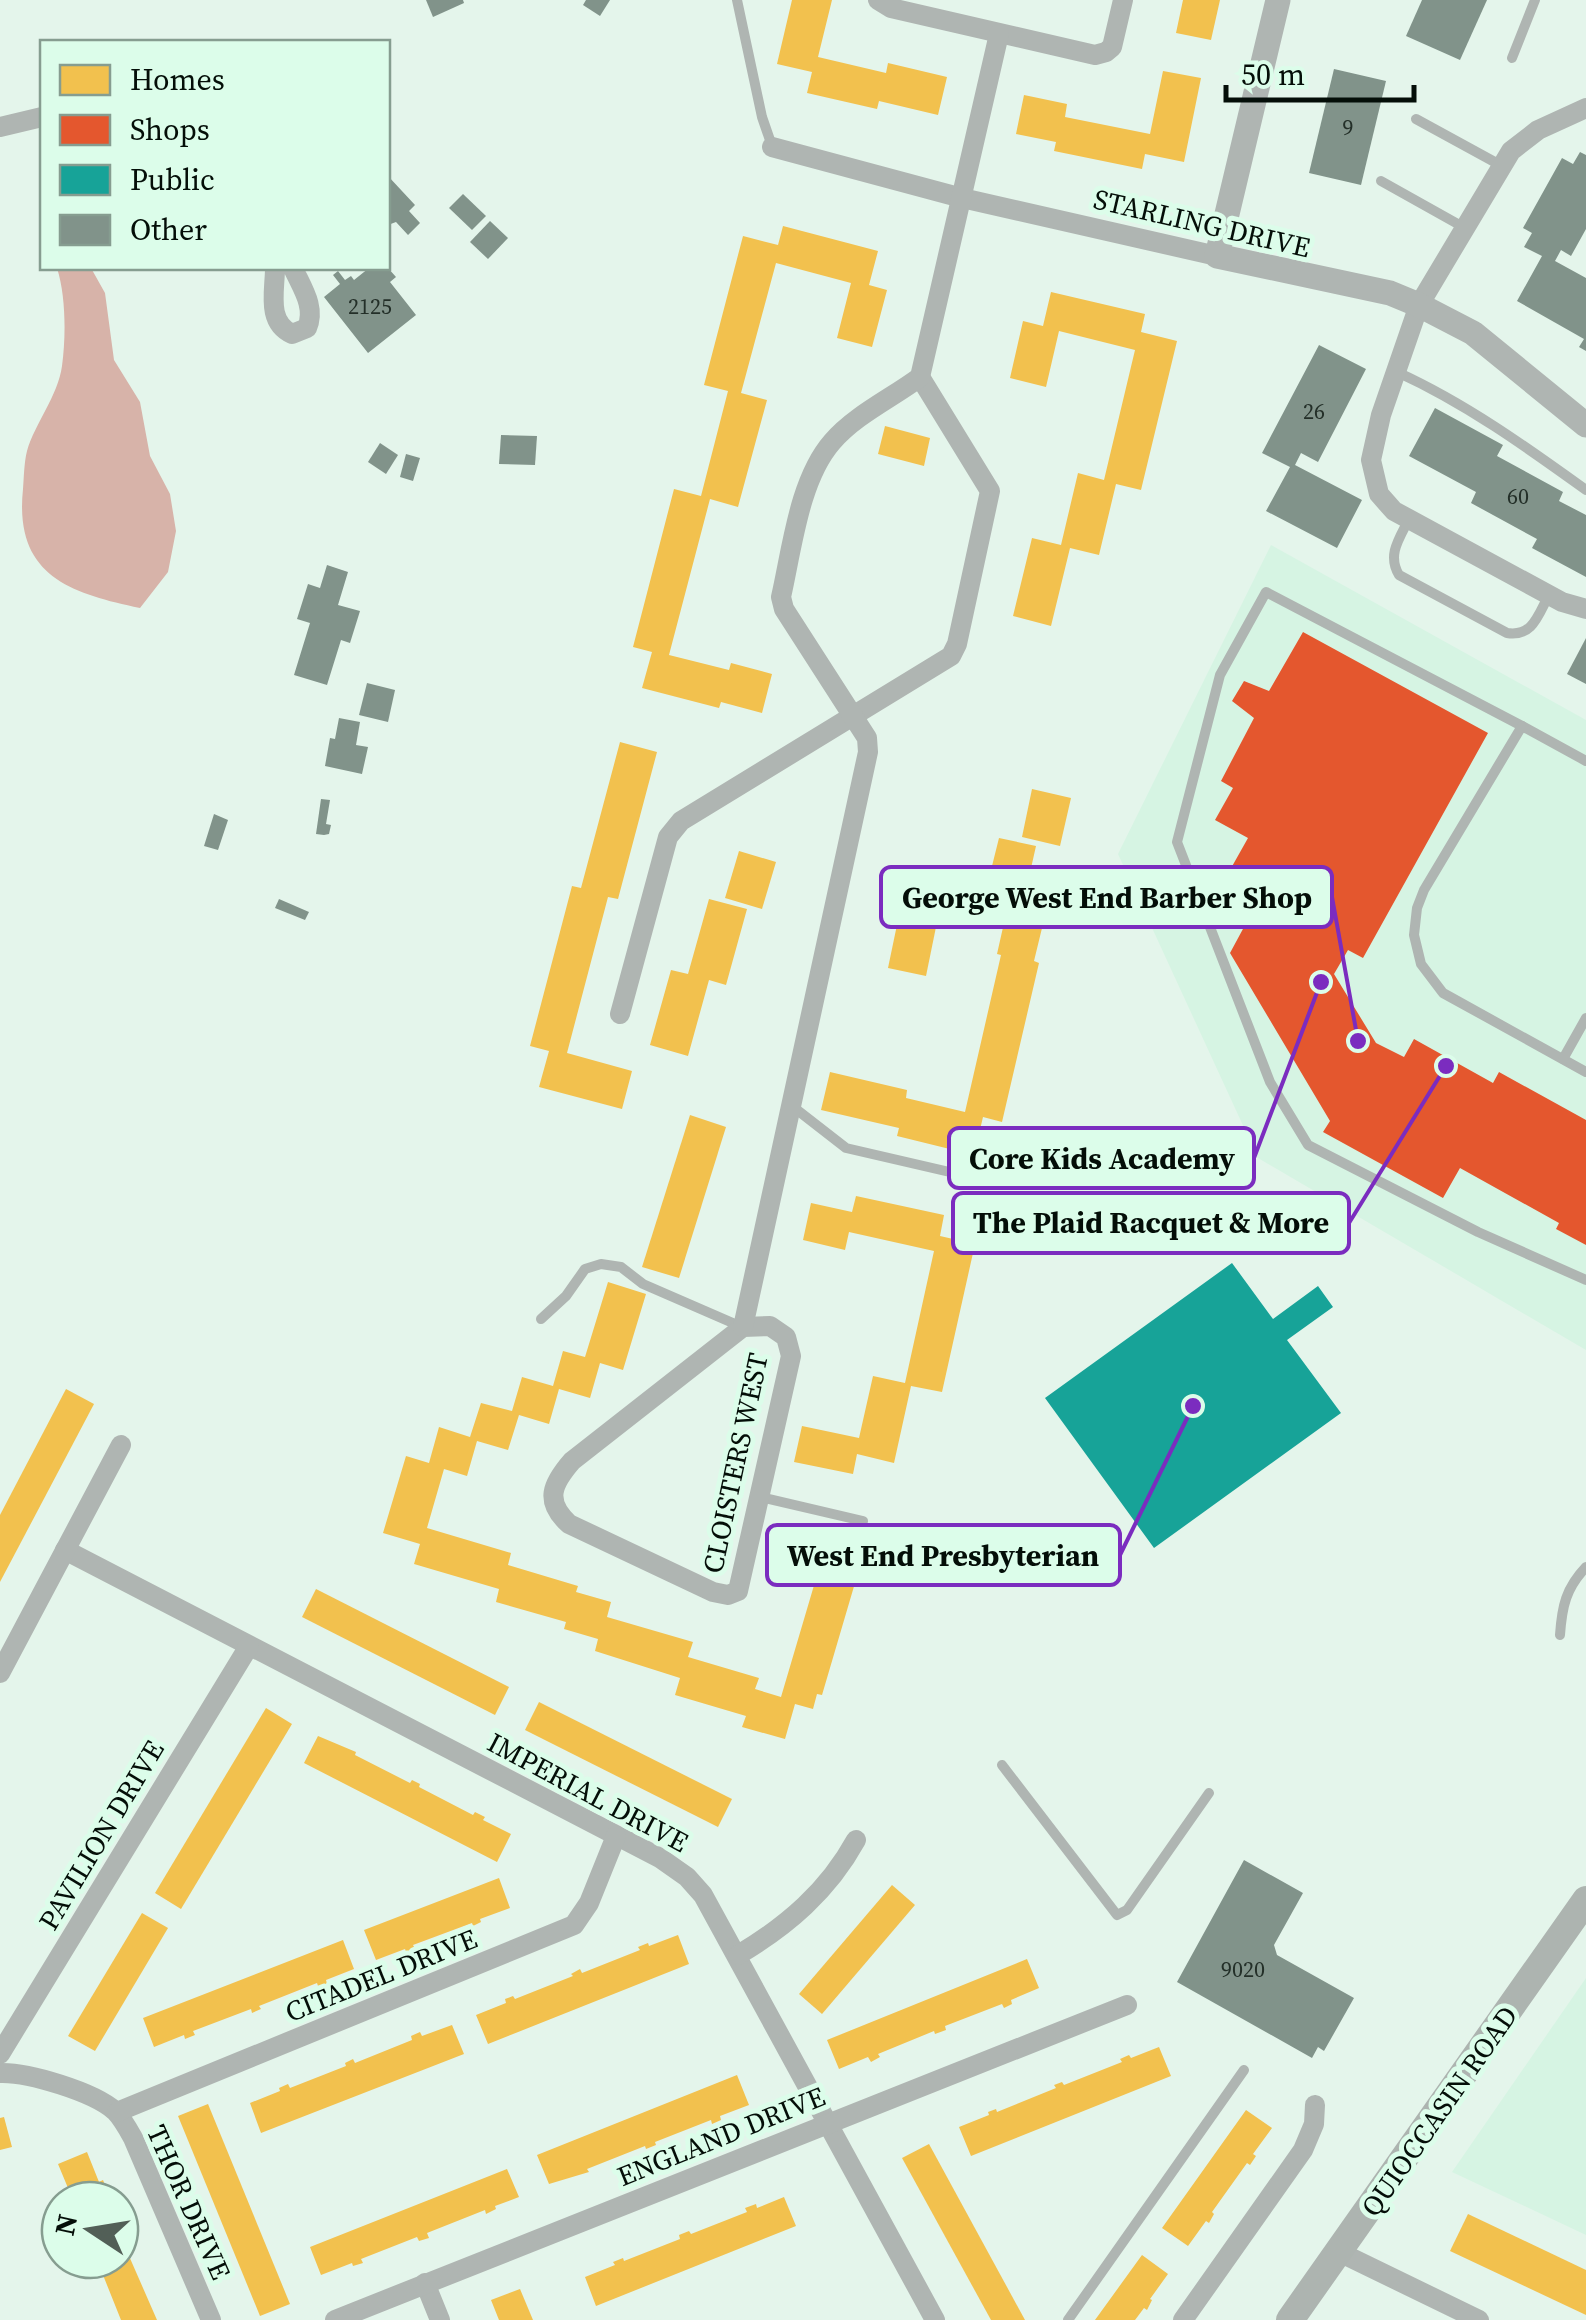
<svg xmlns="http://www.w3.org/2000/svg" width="1586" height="2320" font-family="'Source Serif 4',serif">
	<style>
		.built { fill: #d6f4e3 }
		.water { fill: #d7b3a9 }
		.homes { fill: #f2c14e }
		.shops { fill: #e4572e }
		.public { fill: #17a398 }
		.building { fill: #81938a }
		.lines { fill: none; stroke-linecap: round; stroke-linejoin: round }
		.service { stroke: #afb5b2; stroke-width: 10 }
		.minor { stroke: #afb5b2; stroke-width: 20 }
		.tertiary { stroke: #afb5b2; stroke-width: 25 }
		.secondary { stroke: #adb4b0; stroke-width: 28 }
		.labels { text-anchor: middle; stroke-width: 10; stroke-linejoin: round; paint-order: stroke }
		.number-label { font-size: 22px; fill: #232f28 }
		.street-label { font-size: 28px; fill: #040e08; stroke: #dcfdea }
		.leader { fill: none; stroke: #7b2cbf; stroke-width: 4 }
		.callout-dot { fill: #7b2cbf; stroke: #dcfdea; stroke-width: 4 }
		.callout { fill: #dcfdea; stroke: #7b2cbf; stroke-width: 4 }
		.callout-label { font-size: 30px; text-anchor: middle; font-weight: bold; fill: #040e08 }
	</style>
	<rect width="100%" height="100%" fill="#e4f5eb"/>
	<!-- built -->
	<g class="built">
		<polygon points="1271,545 1586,720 1586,1350 1258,1158 1118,854"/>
		<polygon points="1586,1978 1586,2235 1452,2172"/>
	</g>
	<!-- water -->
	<path class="water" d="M57,268h34l14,25 9,67 26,42 10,54 20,38 6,37 -8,41 -28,36c-71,-15 -126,-33 -117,-119 1,-12 1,-26 4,-38 8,-28 31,-55 35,-85 4,-29 4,-70 -5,-98z"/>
	<!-- homes -->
	<g class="homes">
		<polygon points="792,0 832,0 818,57 886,73 888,63 947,77 938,115 879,101 877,109 807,93 812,72 777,64"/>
		<polygon points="1183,0 1220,0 1211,40 1176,33"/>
		<polygon points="1163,71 1201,78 1184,162 1145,154 1142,169 1054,151 1056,142 1016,134 1024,95 1067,104 1065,117 1150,134"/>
		<polygon points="783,226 878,251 869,285 887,290 872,347 837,338 851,283 776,263 741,393 767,400 738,507 710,499 669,655 729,670 731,663 772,674 762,713 721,702 719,708 642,688 652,652 633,647 674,489 701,496 728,391 704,385 743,236 778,245"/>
		<polygon points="1051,292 1145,314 1141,332 1177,341 1141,490 1116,484 1099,555 1070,548 1051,626 1013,616 1032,538 1061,545 1078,473 1104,480 1135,350 1059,331 1046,387 1010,378 1023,321 1043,326"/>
		<polygon points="885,426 930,438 924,466 878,454"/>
		<polygon points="620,742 657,752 618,899 608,897 567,1053 632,1071 622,1109 539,1087 549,1051 530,1046 572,886 581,888"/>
		<polygon points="1032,789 1071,798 1060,846 1022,837"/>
		<polygon points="999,838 1036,846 1027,886 1051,891 1034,961 1039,963 1002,1122 983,1117 974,1155 897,1136 899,1128 821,1110 830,1072 907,1090 906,1098 965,1112 1001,955 997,954 1013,883 989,878"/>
		<polygon points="739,851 776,862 762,909 725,898"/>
		<polygon points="709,899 747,909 726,985 709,980 688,1056 650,1045 671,970 688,974"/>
		<polygon points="898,920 936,927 926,976 888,968"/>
		<polygon points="690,1115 726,1127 679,1278 642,1267"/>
		<polygon points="856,1196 944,1215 940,1236 975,1244 942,1392 911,1386 894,1463 857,1454 853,1474 794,1462 802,1426 859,1438 873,1376 905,1383 934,1251 849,1232 845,1250 803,1240 811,1203 852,1212"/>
		<polygon points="608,1282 646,1294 623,1370 600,1363 590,1398 559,1389 549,1424 519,1415 508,1450 477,1441 467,1476 444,1469 427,1528 511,1553 508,1565 578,1586 576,1592 611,1602 607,1617 693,1642 688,1657 759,1678 755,1689 781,1697 828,1538 865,1549 822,1695 817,1694 813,1709 795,1704 785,1739 742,1727 746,1716 675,1695 680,1678 595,1651 598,1639 564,1629 566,1622 496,1602 499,1589 414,1564 420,1544 383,1533 406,1456 429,1463 439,1427 470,1437 481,1403 512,1411 522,1377 553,1386 563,1351 585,1357"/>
		<polygon points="66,1389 94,1404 0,1582 0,1515"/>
		<polygon points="316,1589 509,1687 495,1715 302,1617"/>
		<polygon points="539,1702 732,1799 718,1827 525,1730"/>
		<polygon points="266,1708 292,1724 181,1909 155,1893"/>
		<polygon points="318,1736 356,1752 355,1755 410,1783 412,1780 420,1784 419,1787 473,1815 475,1812 485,1817 483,1820 511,1834 497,1862 304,1763"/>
		<polygon points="499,1878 510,1908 480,1919 481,1922 473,1926 472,1923 413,1945 415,1949 406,1952 405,1949 376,1960 364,1930"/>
		<polygon points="892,1885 915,1905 822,2014 799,1994"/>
		<polygon points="142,1913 168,1928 95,2051 68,2036"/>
		<polygon points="678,1935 689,1964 488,2044 476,2015 506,2003 505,1999 513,1996 515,1999 573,1976 571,1974 580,1969 582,1973 640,1950 638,1947 648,1943 649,1946"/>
		<polygon points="343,1940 354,1969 326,1980 327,1984 318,1986 317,1983 259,2006 261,2009 252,2013 251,2009 193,2031 195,2035 185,2039 184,2035 154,2047 143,2018"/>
		<polygon points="1027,1959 1039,1988 1011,2000 1012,2004 1004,2008 1002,2004 945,2026 946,2030 935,2034 934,2031 878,2054 880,2057 871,2062 868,2057 839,2069 827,2040"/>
		<polygon points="452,2025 464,2054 261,2133 250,2103 280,2091 279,2088 288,2084 290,2088 346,2066 345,2063 353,2059 355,2063 412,2040 411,2036 420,2032 422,2036"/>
		<polygon points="1159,2047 1171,2076 971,2156 959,2127 989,2115 988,2112 996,2109 997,2112 1056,2088 1054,2085 1062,2082 1064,2085 1122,2062 1120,2059 1129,2055 1131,2058"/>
		<polygon points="737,2075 749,2105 720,2116 721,2120 712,2124 711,2120 655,2142 656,2145 646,2149 645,2146 587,2169 589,2172 549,2184 537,2155"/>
		<polygon points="208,2104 290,2304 260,2316 178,2116"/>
		<polygon points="1246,2110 1272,2128 1253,2154 1256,2156 1250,2165 1247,2163 1212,2212 1214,2214 1209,2223 1206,2221 1188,2246 1162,2228"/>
		<polygon points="4,2117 12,2147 0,2150 0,2118"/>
		<polygon points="929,2144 1025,2320 991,2320 902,2158"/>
		<polygon points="87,2152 99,2182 103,2180 106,2188 102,2190 106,2200 73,2200 58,2164"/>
		<polygon points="507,2169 519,2197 495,2206 496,2209 486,2214 485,2210 427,2233 429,2238 419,2241 417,2237 361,2259 363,2263 353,2266 352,2263 321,2275 310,2247"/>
		<polygon points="784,2197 796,2226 596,2306 585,2277 615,2265 613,2262 623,2258 624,2261 680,2239 679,2235 689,2231 691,2234 747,2212 745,2208 756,2204 757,2208"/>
		<polygon points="1468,2214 1586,2270 1586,2315 1450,2251"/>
		<polygon points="120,2235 126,2248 129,2247 132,2255 129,2256 157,2320 121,2320 97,2260 120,2260"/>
		<polygon points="1142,2255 1168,2274 1150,2299 1152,2300 1147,2310 1144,2308 1135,2320 1095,2320"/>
		<polygon points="520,2289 533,2320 499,2320 491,2300"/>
	</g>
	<!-- shops -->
	<polygon class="shops" points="1303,632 1488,733 1363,958 1348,950 1334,974 1376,1043 1404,1057 1414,1039 1493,1083 1499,1072 1586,1120 1586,1245 1556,1229 1559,1223 1460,1168 1443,1198 1323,1132 1330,1121 1230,953 1264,890 1230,870 1248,838 1215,820 1233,788 1221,781 1254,718 1232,701 1244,681 1269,691"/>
	<!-- public -->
	<polygon class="public" points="1232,1263 1273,1319 1318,1286 1333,1307 1287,1340 1341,1413 1154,1548 1045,1398"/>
	<!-- building -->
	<g class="building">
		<polygon points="426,0 463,0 464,3 433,17"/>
		<polygon points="586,0 610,0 600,16 583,5"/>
		<polygon points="1422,0 1487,0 1460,60 1406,36"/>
		<polygon points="1334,69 1386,81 1361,185 1309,173"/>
		<polygon points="1580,152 1586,155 1586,229 1571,256 1561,250 1555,261 1586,278 1586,351 1579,347 1584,339 1517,301 1542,256 1524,247 1532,233 1523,228 1562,158 1573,164"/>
		<polygon points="388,176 415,205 409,211 420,223 408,235 396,222 388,225"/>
		<polygon points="463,194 486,216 472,230 449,208"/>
		<polygon points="490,221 508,238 488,259 470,242"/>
		<polygon points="369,268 378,268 381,271 388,268 396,277 390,282 416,315 368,353 324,297 340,284 333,275 338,271 345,280 351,276 354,280"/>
		<polygon points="1319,345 1366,369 1318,462 1301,453 1295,465 1362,500 1337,548 1266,511 1290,467 1262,453"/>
		<polygon points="1435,408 1503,445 1497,456 1563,492 1559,501 1586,515 1586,577 1532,548 1537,539 1471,503 1476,492 1409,456"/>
		<polygon points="501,435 537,436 535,465 499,464"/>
		<polygon points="380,443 398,455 386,474 368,462"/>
		<polygon points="406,454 420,458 413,481 400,477"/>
		<polygon points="327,565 348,572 338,605 360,611 350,643 341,640 327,685 294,675 310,623 297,619 308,584 320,588"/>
		<polygon points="1586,638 1586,684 1567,674"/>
		<polygon points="367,683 395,690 388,722 359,715"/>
		<polygon points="339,718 360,722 356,745 368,747 362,774 325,766 330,738 335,739"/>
		<polygon points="321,799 330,800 326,824 331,825 329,834 324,835 316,834"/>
		<polygon points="214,814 228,820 218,850 204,846"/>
		<polygon points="279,899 309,912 305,920 275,908"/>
		<polygon points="1244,1860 1303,1893 1274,1945 1277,1955 1354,1998 1324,2051 1318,2047 1312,2058 1177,1982"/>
	</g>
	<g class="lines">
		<!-- service -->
		<g class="service">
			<polyline points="737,0 762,117 772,146"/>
			<polyline points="1512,58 1535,0"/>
			<polyline points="1416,119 1502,166"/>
			<polyline points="1381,181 1465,228"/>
			<path d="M1397,372c68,31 128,74 189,118"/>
			<path d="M1409,519c-10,20 -22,36 -10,56l108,58c26,4 31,-18 42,-38"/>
			<polyline points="1522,726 1266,592 1220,675 1177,842 1270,1082 1308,1145 1478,1232 1586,1280"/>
			<polyline points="1586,761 1522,726 1424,890 1417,908 1414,935 1421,964 1443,993 1586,1072"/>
			<polyline points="1563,1059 1586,1018"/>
			<polyline points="792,1106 846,1148 954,1173"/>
			<polyline points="541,1319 566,1296 585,1269 601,1264 621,1267 643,1284 742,1327"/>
			<polyline points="760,1497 863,1521"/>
			<path d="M1560,1635c2,-29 6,-47 26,-68"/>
			<polyline points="1002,1765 1117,1915 1127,1910 1209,1793"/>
			<polyline points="1068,2320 1244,2070"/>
		</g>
		<!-- minor -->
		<g class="minor">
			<polyline points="878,0 891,8 1095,55 1106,52 1112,47 1123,0"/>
			<polyline points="1586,108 1538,130 1511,151 1419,305 1381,415 1371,460 1379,494 1394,511 1562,602 1586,609"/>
			<polyline points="0,127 42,117"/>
			<polyline points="772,147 962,198 1217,256"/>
			<path d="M275,268c0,23 -9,54 17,66l15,-6c9,-21 -5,-40 -14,-60"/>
			<polyline points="620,1014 668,837 681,821 951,656 957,644 990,491 920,377"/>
			<path d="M770,1326l16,11 5,19 -53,235 -10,4 -15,-3 -144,-68c-25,-23 -17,-40 3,-63l171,-134z"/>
			<path d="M743,1327l125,-575 -1,-14 -83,-129 -3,-12c11,-48 18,-117 51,-155 23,-27 60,-44 88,-65l79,-343"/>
			<polyline points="65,1550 660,1858 687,1877 703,1895 935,2320"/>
			<polyline points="0,1673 121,1445"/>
			<path d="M738,1955c49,-29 90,-64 118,-115"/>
			<polyline points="0,2054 249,1646"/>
			<path d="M0,2073c28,-1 94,19 115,38 7,7 13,18 18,27l78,182"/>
			<polyline points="117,2112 574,1925 589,1903 616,1836"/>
			<polyline points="1339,2252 1479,2320"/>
			<polyline points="425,2283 440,2320"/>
			<polyline points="335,2320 1127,2005"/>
			<polyline points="1183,2320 1303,2150 1314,2124 1315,2105"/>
		</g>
		<!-- tertiary -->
		<polyline class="tertiary" points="1278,0 1217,256 1390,293 1419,305 1473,333 1586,425"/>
		<!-- secondary -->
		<polyline class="secondary" points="1290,2320 1586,1900"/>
	</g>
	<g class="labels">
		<!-- number labels -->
		<g class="number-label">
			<text x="1348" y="135">9</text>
			<text x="370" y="314">2125</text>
			<text x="1314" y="419">26</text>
			<text x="1518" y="504">60</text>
			<text x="1243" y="1977">9020</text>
		</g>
		<!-- street labels -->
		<g class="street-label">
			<text transform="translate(1202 223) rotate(13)" y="10">STARLING DRIVE</text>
			<text transform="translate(735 1463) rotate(-78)" y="10">CLOISTERS WEST</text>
			<text transform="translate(588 1792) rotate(28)" y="10">IMPERIAL DRIVE</text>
			<text transform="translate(101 1835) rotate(-59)" y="10">PAVILION DRIVE</text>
			<text transform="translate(381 1975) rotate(-22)" y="10">CITADEL DRIVE</text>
			<text transform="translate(1439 2111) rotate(-55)" y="10">QUIOCCASIN ROAD</text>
			<text transform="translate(721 2136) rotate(-22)" y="10">ENGLAND DRIVE</text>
			<text transform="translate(189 2202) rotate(66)" y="10">THOR DRIVE</text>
		</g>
	</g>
	<!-- callouts -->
	<path class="leader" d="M1358 1041L1332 897M1321 982L1254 1158M1446 1066L1349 1223M1193 1406L1120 1555"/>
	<g class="callout-dot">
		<circle cx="1358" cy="1041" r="10"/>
		<circle cx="1321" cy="982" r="10"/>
		<circle cx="1446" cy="1066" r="10"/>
		<circle cx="1193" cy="1406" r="10"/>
	</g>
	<g class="callout">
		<rect x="881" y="867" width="451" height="60" rx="10"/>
		<rect x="949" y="1128" width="305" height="60" rx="10"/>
		<rect x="953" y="1193" width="396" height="60" rx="10"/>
		<rect x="767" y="1525" width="353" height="60" rx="10"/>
	</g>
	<g class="callout-label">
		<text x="1107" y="908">George West End Barber Shop</text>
		<text x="1102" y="1169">Core Kids Academy</text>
		<text x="1151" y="1233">The Plaid Racquet &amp; More</text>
		<text x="943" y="1566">West End Presbyterian</text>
	</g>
	<!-- legend -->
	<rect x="40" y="40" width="350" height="230" fill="#dcfdea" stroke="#869d90" stroke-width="2.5"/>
	<rect x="60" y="65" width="50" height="30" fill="#f2c14e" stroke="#869d90" stroke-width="2.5"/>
	<text x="130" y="90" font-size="30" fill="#040e08">Homes</text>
	<rect x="60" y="115" width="50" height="30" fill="#e4572e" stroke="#869d90" stroke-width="2.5"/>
	<text x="130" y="140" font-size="30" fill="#040e08">Shops</text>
	<rect x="60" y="165" width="50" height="30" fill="#17a398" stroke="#869d90" stroke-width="2.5"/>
	<text x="130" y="190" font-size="30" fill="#040e08">Public</text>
	<rect x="60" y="215" width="50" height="30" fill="#81938a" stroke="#869d90" stroke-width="2.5"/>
	<text x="130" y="240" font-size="30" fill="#040e08">Other</text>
	<!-- north arrow -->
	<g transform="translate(90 2230) rotate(282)"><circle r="48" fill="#dcfdea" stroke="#869d90" stroke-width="2.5"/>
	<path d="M0-8L18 38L0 25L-18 38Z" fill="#525f57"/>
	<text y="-15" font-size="28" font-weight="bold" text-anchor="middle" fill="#040e08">N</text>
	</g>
	<!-- scale -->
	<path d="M1226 85v15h188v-15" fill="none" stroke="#040e08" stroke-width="5"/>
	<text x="1241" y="85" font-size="30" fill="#040e08" stroke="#dcfdea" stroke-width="8" paint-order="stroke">50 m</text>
</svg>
